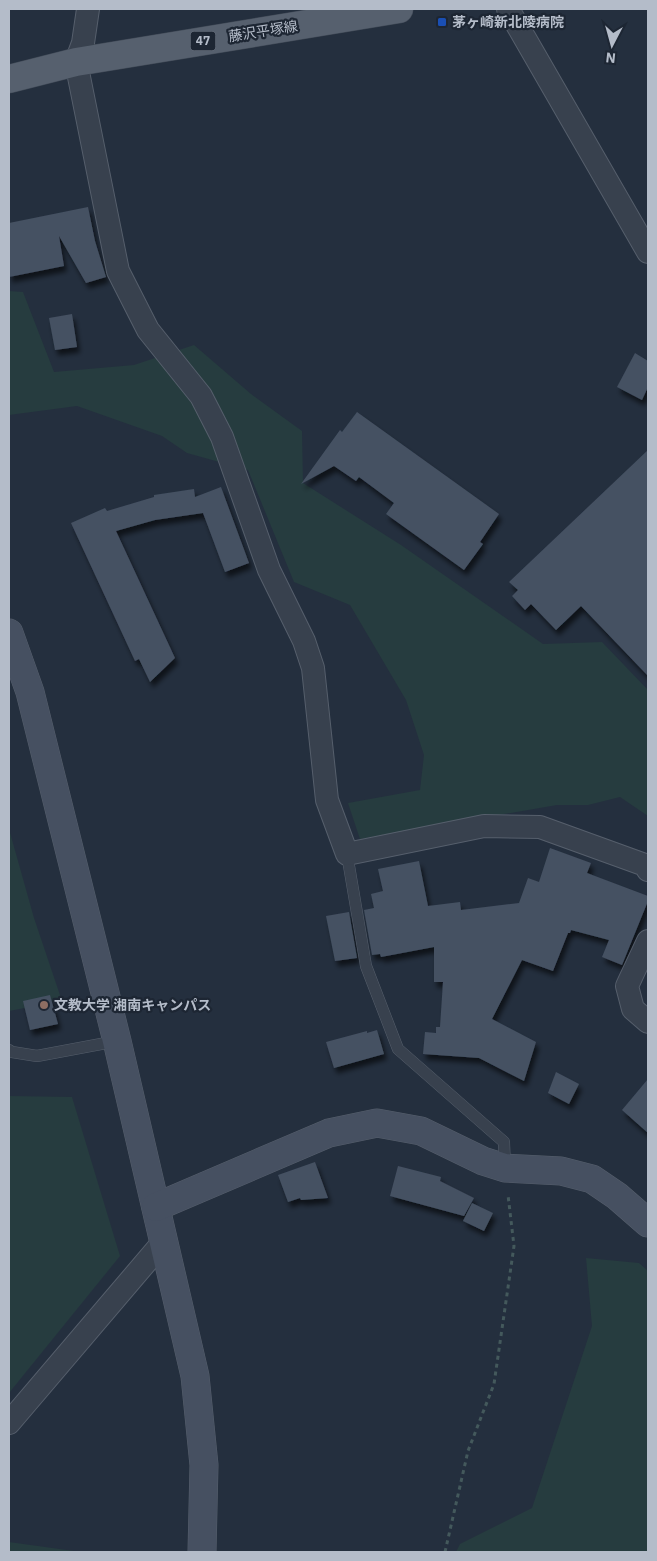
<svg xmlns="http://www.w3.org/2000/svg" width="657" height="1561" font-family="'IBM Plex Sans','Noto Sans JP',sans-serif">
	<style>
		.green { fill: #263c3f }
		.building { fill: #455162; filter: url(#shadow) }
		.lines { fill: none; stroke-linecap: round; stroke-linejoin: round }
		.lane-casing { stroke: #565f6c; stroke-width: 12 }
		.street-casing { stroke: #565f6c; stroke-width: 24 }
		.secondary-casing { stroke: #565f6c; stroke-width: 29 }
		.primary-casing { stroke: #414a57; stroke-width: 29 }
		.path { stroke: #44595c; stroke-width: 3; stroke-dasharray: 4 4; stroke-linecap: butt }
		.lane { stroke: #38414e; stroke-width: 11 }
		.street { stroke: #38414e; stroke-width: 22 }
		.secondary { stroke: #465061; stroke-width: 28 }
		.primary { stroke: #56606e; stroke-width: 28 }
		.transit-dot { fill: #1a4fb4; stroke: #1d2633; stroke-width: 2 }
		.education-dot { fill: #8d6e63; stroke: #1d2633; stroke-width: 2 }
		.labels { text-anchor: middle; stroke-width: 4.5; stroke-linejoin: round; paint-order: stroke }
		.shield { fill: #1d2633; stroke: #878f9c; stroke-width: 1 }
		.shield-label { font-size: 12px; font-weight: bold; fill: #b4bcc9 }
		.poi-label { font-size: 14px; font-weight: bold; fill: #b4bcc9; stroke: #1d2633; text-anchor: start }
		.street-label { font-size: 14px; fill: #b4bcc9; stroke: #1d2633 }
	</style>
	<defs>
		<filter id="shadow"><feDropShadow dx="3" dy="5.5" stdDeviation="2.5" flood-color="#0009"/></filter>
	</defs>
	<rect width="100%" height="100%" fill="#242f3e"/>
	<!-- green -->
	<g class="green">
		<polygon points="9,291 23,292 54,372 134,365 194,345 251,394 302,431 303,483 401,545 543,644 602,642 648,690 648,816 620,797 588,805 557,805 360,839 348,803 420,790 424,755 406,700 350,605 294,582 248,470 187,453 162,436 77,406 9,415"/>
		<polygon points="9,829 34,918 62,1001 9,1011"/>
		<polygon points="9,1096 72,1097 120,1256 9,1393"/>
		<polygon points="586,1258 639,1263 648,1271 648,1552 456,1552 460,1544 532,1508 592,1326"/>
		<polygon points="9,1542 81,1552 9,1552"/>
	</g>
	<!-- building -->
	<g class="building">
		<polygon points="88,207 95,241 106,277 86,283 59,236 64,266 9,277 9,223"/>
		<polygon points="72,314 77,347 55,350 49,318"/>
		<polygon points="635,353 648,361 648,387 642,400 617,387"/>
		<polygon points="357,412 499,514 480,542 483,544 464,570 386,514 394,503 359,477 356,481 334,466 301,484 340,430 342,432"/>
		<polygon points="648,450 648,676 581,606 556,630 531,604 525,610 512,596 518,590 509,582"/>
		<polygon points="221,487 249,563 225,572 203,513 155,520 116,531 175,658 150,682 139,659 135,661 71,523 105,508 107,511 154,497 154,495 194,489 195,497"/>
		<polygon points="550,848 591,863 587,873 648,896 648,901 622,965 602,957 609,940 571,930 570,933 568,933 553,971 522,960 492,1019 536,1042 524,1081 479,1058 423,1054 425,1032 436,1033 436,1027 440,1027 443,982 434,982 434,947 381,957 380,954 372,955 364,910 374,908 371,894 383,891 378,869 419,861 428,906 460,902 461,910 519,903 528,878 539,882"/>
		<polygon points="349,912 357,958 335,961 326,916"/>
		<polygon points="50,995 58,1024 30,1030 23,1001"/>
		<polygon points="377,1030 384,1054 334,1068 326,1042 367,1031 367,1033"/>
		<polygon points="556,1072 579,1084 569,1104 548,1093"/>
		<polygon points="648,1079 648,1133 622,1110"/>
		<polygon points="315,1162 328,1198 301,1200 300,1198 288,1202 278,1175"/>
		<polygon points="398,1166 441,1177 440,1181 474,1198 464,1216 390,1196"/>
		<polygon points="472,1203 493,1213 484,1231 463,1221"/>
	</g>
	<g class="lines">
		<defs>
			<g id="lane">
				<polyline points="347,854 366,966 398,1049 504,1142 505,1168"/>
				<polyline points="9,1050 12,1052 37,1056 117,1041"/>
			</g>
			<g id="street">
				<polyline points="88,9 83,43 76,62 118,271 148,330 201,396 222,437 269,570 304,641 313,668 327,800 347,854 484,826 540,827 645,865 648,870"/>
				<polyline points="508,9 648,252"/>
				<polyline points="648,941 627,986 633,1009 648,1022"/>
				<polyline points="9,1423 164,1241"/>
			</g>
			<g id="secondary">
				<polyline points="9,633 30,692 117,1041 195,1376 204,1465 202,1552"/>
				<polyline points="156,1207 329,1133 377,1123 421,1131 483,1161 505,1168 561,1171 592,1179 617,1196 648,1223"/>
			</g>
			<polyline id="primary" points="9,79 76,62 399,9"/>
		</defs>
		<!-- lane casing -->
		<use href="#lane" class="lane-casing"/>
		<!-- street casing -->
		<use href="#street" class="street-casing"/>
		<!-- secondary casing -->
		<use href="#secondary" class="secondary-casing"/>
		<!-- primary casing -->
		<use href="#primary" class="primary-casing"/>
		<!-- path -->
		<polyline class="path" points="445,1552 468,1451 494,1384 514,1246 508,1195"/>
		<!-- lane -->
		<use href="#lane" class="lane"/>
		<!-- street -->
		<use href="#street" class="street"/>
		<!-- secondary -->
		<use href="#secondary" class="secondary"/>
		<!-- primary -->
		<use href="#primary" class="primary"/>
	</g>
	<!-- markers -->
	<rect class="transit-dot" x="437" y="17" width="10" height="10" rx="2.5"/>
	<circle class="education-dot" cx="44" cy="1005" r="5"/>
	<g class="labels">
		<!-- shield labels -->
		<rect class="shield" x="190.5" y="31.5" width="25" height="19" rx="4"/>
		<g class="shield-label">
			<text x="203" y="45">47</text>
		</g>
		<!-- poi labels -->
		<g class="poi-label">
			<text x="452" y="27">茅ヶ崎新北陵病院</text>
			<text x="54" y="1010">文教大学 湘南キャンパス</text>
		</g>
		<!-- street labels -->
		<g class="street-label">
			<text transform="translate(263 31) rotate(-9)" y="5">藤沢平塚線</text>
		</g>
	</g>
	<!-- border -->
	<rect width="657" height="1561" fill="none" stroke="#b4bcc9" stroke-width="20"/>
	<!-- north arrow -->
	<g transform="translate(612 45) rotate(186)" stroke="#1d2633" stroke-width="4" paint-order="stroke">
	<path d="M0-4L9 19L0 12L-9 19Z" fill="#b4bcc9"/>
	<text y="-8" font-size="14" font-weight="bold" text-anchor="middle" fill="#b4bcc9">N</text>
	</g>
</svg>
